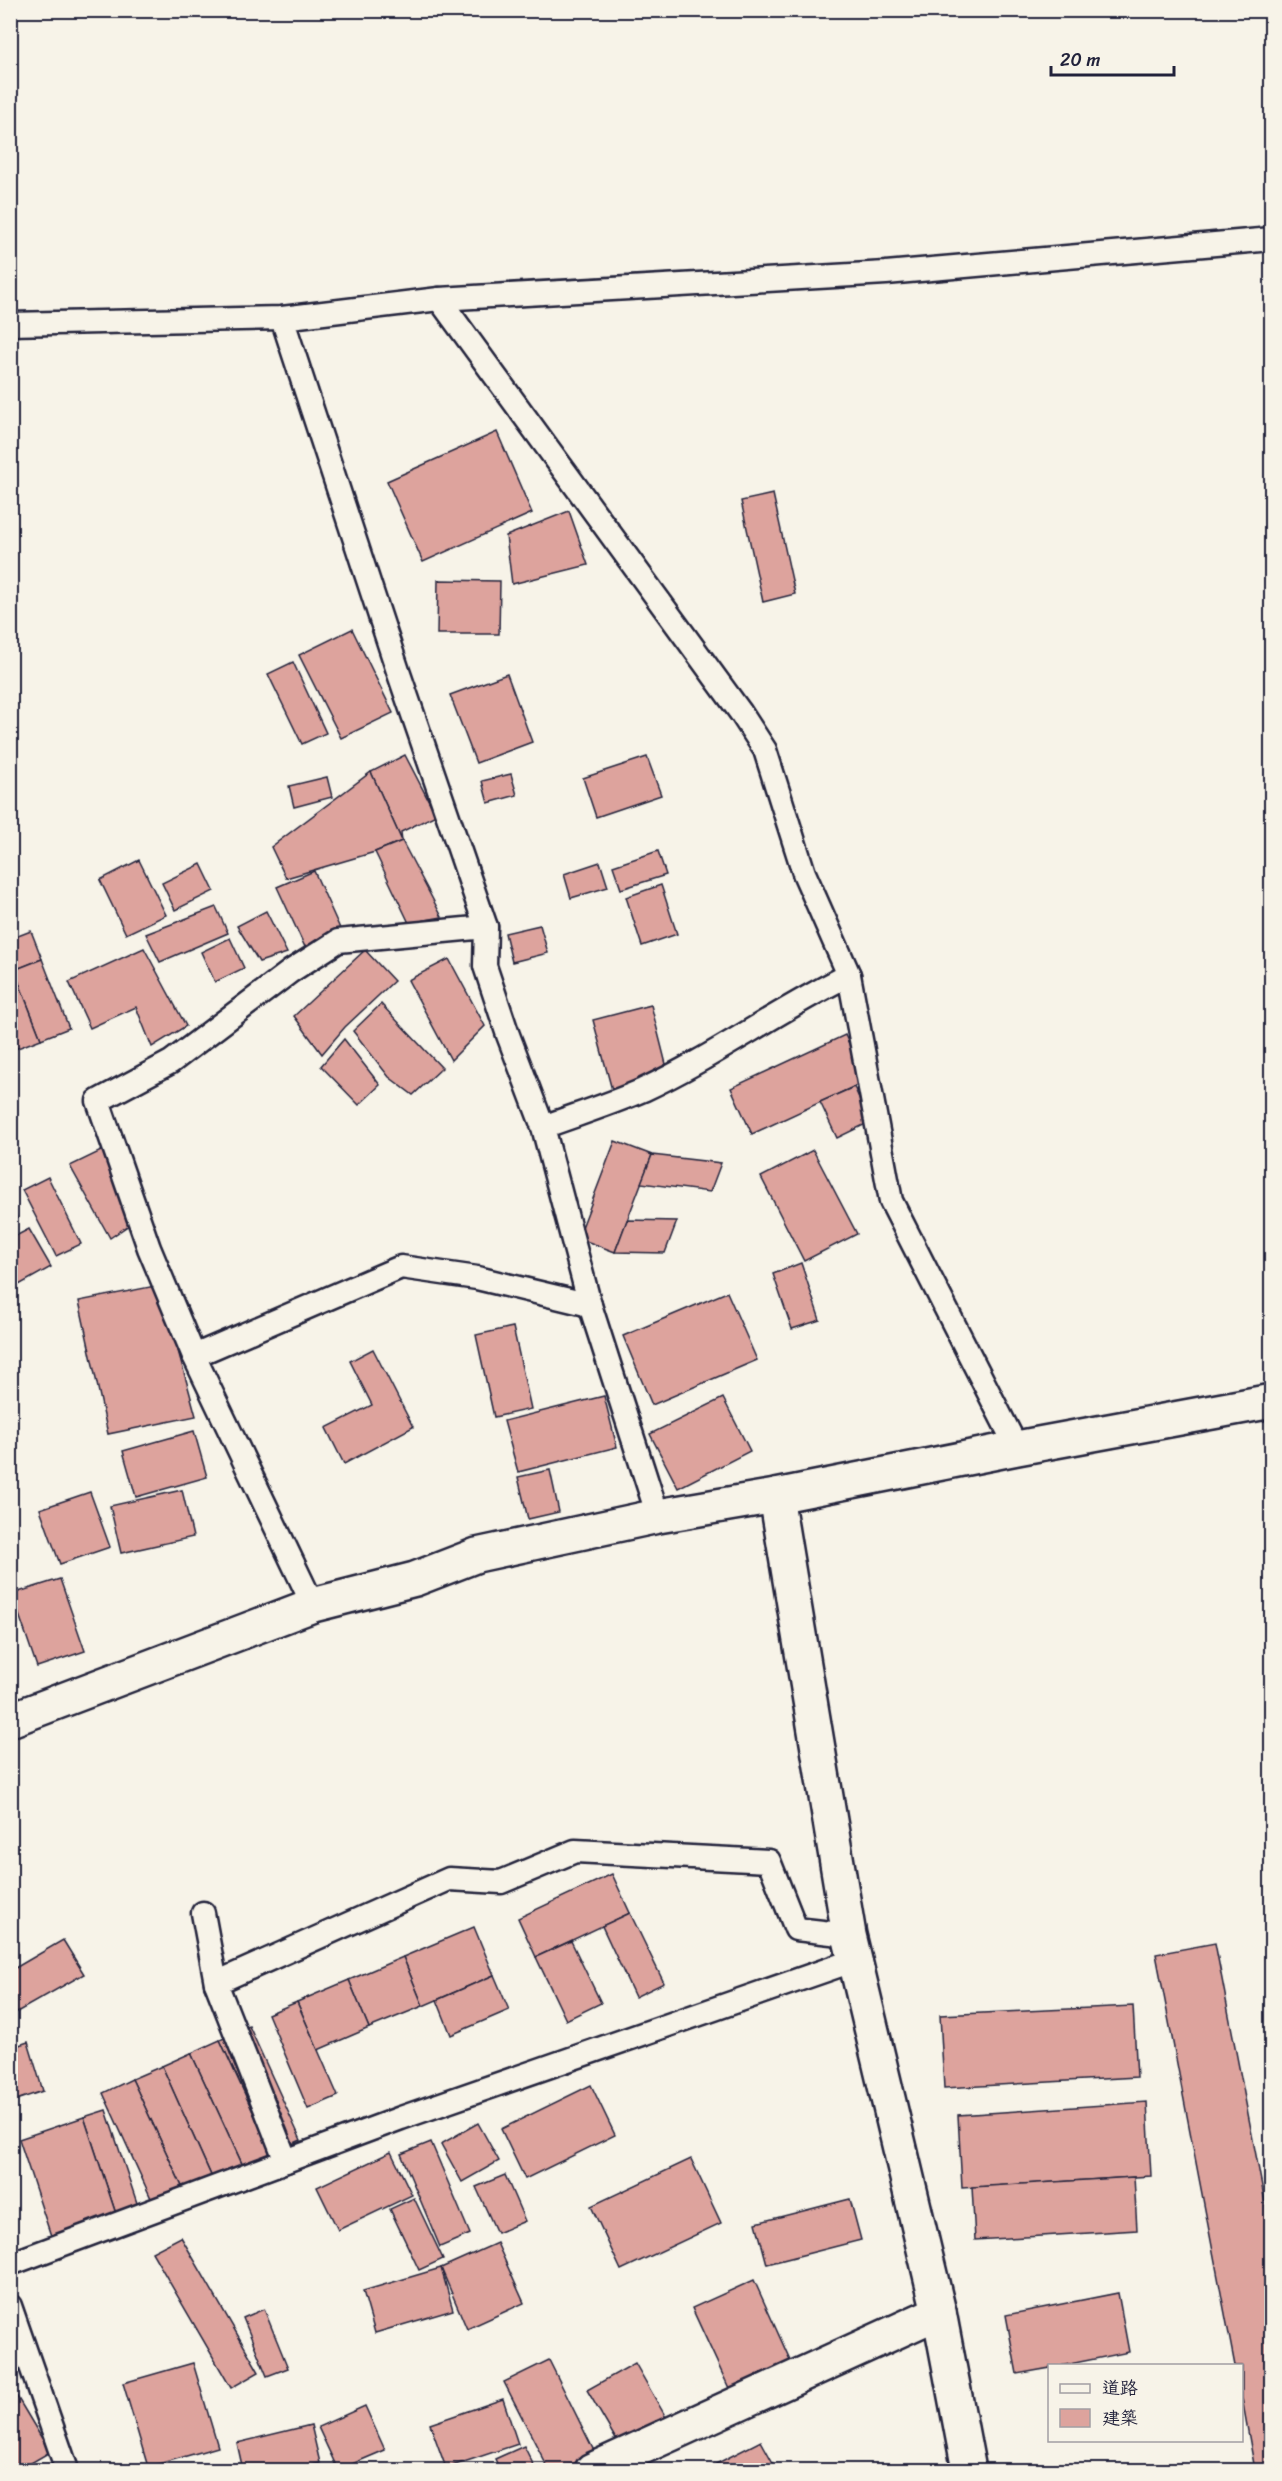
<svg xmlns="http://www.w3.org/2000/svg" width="1282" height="2481" font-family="Sriracha,'LXGW WenKai TC',sans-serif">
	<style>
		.building { fill: #dda39d; stroke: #22223b; stroke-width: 1.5 }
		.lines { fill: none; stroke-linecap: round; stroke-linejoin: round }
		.service-casing { stroke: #22223b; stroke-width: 27 }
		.minor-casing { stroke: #22223b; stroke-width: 38 }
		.tertiary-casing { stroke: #22223b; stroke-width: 38 }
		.service { stroke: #f7f3e8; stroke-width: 22 }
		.minor { stroke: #f7f3e8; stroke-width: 33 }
		.tertiary { stroke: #f7f3e8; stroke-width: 33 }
	</style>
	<rect width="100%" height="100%" fill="#f7f3e8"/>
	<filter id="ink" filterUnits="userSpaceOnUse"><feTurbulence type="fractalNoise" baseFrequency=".0167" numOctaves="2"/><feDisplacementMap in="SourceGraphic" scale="12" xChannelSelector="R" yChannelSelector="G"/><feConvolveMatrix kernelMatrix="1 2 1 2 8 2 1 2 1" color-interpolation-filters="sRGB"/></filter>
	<g filter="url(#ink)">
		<!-- building -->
		<g class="building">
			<polygon points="497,432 532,513 423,562 387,481"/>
			<polygon points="773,494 795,594 763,602 741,501"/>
			<polygon points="569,511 588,565 512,584 506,536"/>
			<polygon points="438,580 500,581 499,634 437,634"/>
			<polygon points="352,629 393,713 341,738 299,655"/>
			<polygon points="293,662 326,733 302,744 268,674"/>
			<polygon points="507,674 532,742 476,763 450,695"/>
			<polygon points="405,755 436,815 401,832 402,841 371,772"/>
			<polygon points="647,757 661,795 596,817 583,778"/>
			<polygon points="371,772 402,841 375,852 286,878 271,847"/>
			<polygon points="511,774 517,795 488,803 482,781"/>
			<polygon points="327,777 332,797 294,807 289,786"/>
			<polygon points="402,841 442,917 409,923 375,852"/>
			<polygon points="658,851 666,875 621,889 613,866"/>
			<polygon points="139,860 166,915 126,934 100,880"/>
			<polygon points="600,862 608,887 571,898 564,874"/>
			<polygon points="201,864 214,891 175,910 162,883"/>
			<polygon points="314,871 342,933 305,947 277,887"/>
			<polygon points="661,885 677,934 642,946 626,897"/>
			<polygon points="216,907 228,933 160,962 146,934"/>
			<polygon points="266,911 287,953 259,962 237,926"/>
			<polygon points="540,925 548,953 512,962 505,933"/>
			<polygon points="31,931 42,959 10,972 10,939"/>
			<polygon points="230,938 244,968 215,982 201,952"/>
			<polygon points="144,948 186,1026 152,1047 136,1007 90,1028 69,982"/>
			<polygon points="365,950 394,981 345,1027 322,1054 294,1016"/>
			<polygon points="42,959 69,1028 41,1039 14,970"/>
			<polygon points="449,959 485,1026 451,1060 408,980"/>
			<polygon points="14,970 41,1039 10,1051 10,972"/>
			<polygon points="381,1004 442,1068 413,1095 389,1077 353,1031"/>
			<polygon points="651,1005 669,1076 612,1090 593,1020"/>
			<polygon points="845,1035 866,1081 752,1134 731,1088"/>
			<polygon points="344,1039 380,1085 359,1105 321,1066"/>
			<polygon points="854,1087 870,1122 837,1138 820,1102"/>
			<polygon points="615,1141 652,1155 615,1252 578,1238"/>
			<polygon points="105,1149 129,1225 110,1238 70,1166"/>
			<polygon points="813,1150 857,1234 804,1261 761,1177"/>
			<polygon points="652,1155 721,1163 710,1192 641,1183"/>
			<polygon points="48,1177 81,1244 56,1256 22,1190"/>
			<polygon points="10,1201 17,1218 10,1221"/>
			<polygon points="627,1220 677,1221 665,1253 615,1252"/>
			<polygon points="29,1229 51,1267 10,1290 10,1239"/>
			<polygon points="801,1263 820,1320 792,1329 773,1274"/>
			<polygon points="160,1285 196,1416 108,1434 79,1301"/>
			<polygon points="727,1292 757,1360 652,1405 623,1336"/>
			<polygon points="513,1327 531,1409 494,1417 476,1335"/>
			<polygon points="373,1349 413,1427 344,1464 326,1428 372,1405 350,1361"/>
			<polygon points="604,1396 617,1447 518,1472 504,1421"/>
			<polygon points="723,1398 750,1451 678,1488 650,1434"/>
			<polygon points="10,1417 17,1433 10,1435"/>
			<polygon points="194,1431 207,1477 136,1497 123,1451"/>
			<polygon points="550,1470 559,1512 528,1519 518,1477"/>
			<polygon points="182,1490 193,1537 121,1553 110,1506"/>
			<polygon points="90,1492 110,1547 60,1564 40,1509"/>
			<polygon points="60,1579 85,1651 37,1667 12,1594"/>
			<polygon points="612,1874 630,1913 536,1957 518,1918"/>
			<polygon points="630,1913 664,1983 635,1997 602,1926"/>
			<polygon points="474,1927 494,1975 423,2006 403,1957"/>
			<polygon points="63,1940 84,1974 10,2016 10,1971"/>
			<polygon points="571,1941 601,2003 566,2020 536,1957"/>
			<polygon points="1215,1943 1272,2238 1272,2470 1255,2470 1242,2398 1242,2366 1235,2366 1156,1954"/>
			<polygon points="403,1957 423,2006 369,2028 349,1980"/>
			<polygon points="494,1975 509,2010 451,2035 437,2000"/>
			<polygon points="349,1980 369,2028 318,2050 297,2002"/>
			<polygon points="297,2002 338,2096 308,2109 268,2014"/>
			<polygon points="1133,2006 1137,2077 944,2088 940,2015"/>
			<polygon points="249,2026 301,2140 272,2153 220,2040"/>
			<polygon points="220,2040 272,2153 243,2166 191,2053"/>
			<polygon points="28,2042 43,2091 10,2102 10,2048"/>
			<polygon points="191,2053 243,2166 213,2180 162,2066"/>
			<polygon points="162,2066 213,2180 185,2193 132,2079"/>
			<polygon points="132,2079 185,2193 155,2207 103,2093"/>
			<polygon points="591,2085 615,2135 525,2179 501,2129"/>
			<polygon points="1147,2102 1151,2176 962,2188 958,2115"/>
			<polygon points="106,2110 139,2209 117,2217 84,2117"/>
			<polygon points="84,2117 118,2220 53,2242 19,2139"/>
			<polygon points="478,2123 499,2161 462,2182 441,2144"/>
			<polygon points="431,2142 470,2234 440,2247 401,2154"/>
			<polygon points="391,2152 412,2195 338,2230 317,2187"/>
			<polygon points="691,2159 721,2223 621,2270 591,2206"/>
			<polygon points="505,2175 525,2221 497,2233 476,2187"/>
			<polygon points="1134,2177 1137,2230 975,2240 972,2187"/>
			<polygon points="414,2198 443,2259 419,2270 390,2209"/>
			<polygon points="850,2199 861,2240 767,2264 756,2223"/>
			<polygon points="181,2237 259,2372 231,2388 152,2252"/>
			<polygon points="497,2243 524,2303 467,2329 441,2268"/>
			<polygon points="441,2268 453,2310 375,2333 363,2291"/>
			<polygon points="754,2280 795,2371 734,2399 692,2308"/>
			<polygon points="1118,2293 1129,2352 1060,2366 1050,2366 1050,2368 1017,2374 1006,2315"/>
			<polygon points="264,2309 288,2368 267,2376 243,2318"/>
			<polygon points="549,2360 595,2453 561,2470 549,2470 504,2382"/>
			<polygon points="193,2363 218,2447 148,2467 123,2383"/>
			<polygon points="635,2363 668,2421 621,2448 587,2390"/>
			<polygon points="10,2385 50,2452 19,2470 10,2470"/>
			<polygon points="503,2399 518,2444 446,2468 430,2424"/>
			<polygon points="365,2406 385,2450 338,2470 318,2427"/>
			<polygon points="311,2425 320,2463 291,2470 243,2470 237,2443"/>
			<polygon points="761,2441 777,2470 710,2470 708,2468"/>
			<polygon points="524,2446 536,2470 500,2470 495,2459"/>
		</g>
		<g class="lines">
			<defs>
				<g id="service">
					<polyline points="439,299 741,713 765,750 804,873 849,975 891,1201 1017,1448"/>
					<polyline points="282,318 398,671 486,927 485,966 508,1035 543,1127 590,1305 658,1516"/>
					<polyline points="10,324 282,318 439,299 886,273 1272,239"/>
					<path d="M543,1127c33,-12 68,-23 100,-37 71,-33 135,-80 206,-115"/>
					<polyline points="194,1356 401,1267 477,1278 590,1305"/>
					<polyline points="313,1605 194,1356 149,1248 98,1101 171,1062 291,971 338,941 486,927"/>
					<polyline points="203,1913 216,1983 286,2161"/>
					<polyline points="216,1983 449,1879 501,1882 575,1851 769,1861 796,1929 849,1935"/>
					<polyline points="10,2264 401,2118 855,1960"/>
					<polyline points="10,2306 67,2470"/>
				</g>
				<g id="minor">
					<polyline points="776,1496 849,1935 939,2312 969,2470"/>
					<polyline points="592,2470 939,2312"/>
				</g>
				<polyline id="tertiary" points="10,1720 313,1605 415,1579 477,1555 658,1516 776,1496 1017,1448 1272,1401"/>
			</defs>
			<!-- service casing -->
			<use href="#service" class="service-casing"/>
			<!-- minor casing -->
			<use href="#minor" class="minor-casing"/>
			<!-- tertiary casing -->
			<use href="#tertiary" class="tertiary-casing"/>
			<!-- service -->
			<use href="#service" class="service"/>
			<!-- minor -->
			<use href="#minor" class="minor"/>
			<!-- tertiary -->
			<use href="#tertiary" class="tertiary"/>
		</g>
	</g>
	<!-- margin -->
	<rect width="1282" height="2481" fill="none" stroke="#f7f3e8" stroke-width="36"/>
	<rect x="18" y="18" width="1246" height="2445" fill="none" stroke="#22223b" stroke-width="2" filter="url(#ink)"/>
	<!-- legend -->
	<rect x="1048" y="2364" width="195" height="78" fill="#f7f3e8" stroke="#a29fa3" stroke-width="1.5"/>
	<rect x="1060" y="2384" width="30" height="9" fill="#f7f3e8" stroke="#a29fa3" stroke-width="1.5"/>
	<text x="1102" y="2394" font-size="18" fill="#22223b">道路</text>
	<rect x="1060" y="2409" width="30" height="18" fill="#dda39d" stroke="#a29fa3" stroke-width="1.5"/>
	<text x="1102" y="2424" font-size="18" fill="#22223b">建築</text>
	<!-- scale -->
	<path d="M1051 66v9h123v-9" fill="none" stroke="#22223b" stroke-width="3"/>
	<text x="1060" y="66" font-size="18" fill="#22223b" stroke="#f7f3e8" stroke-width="4.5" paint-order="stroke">20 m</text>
</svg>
